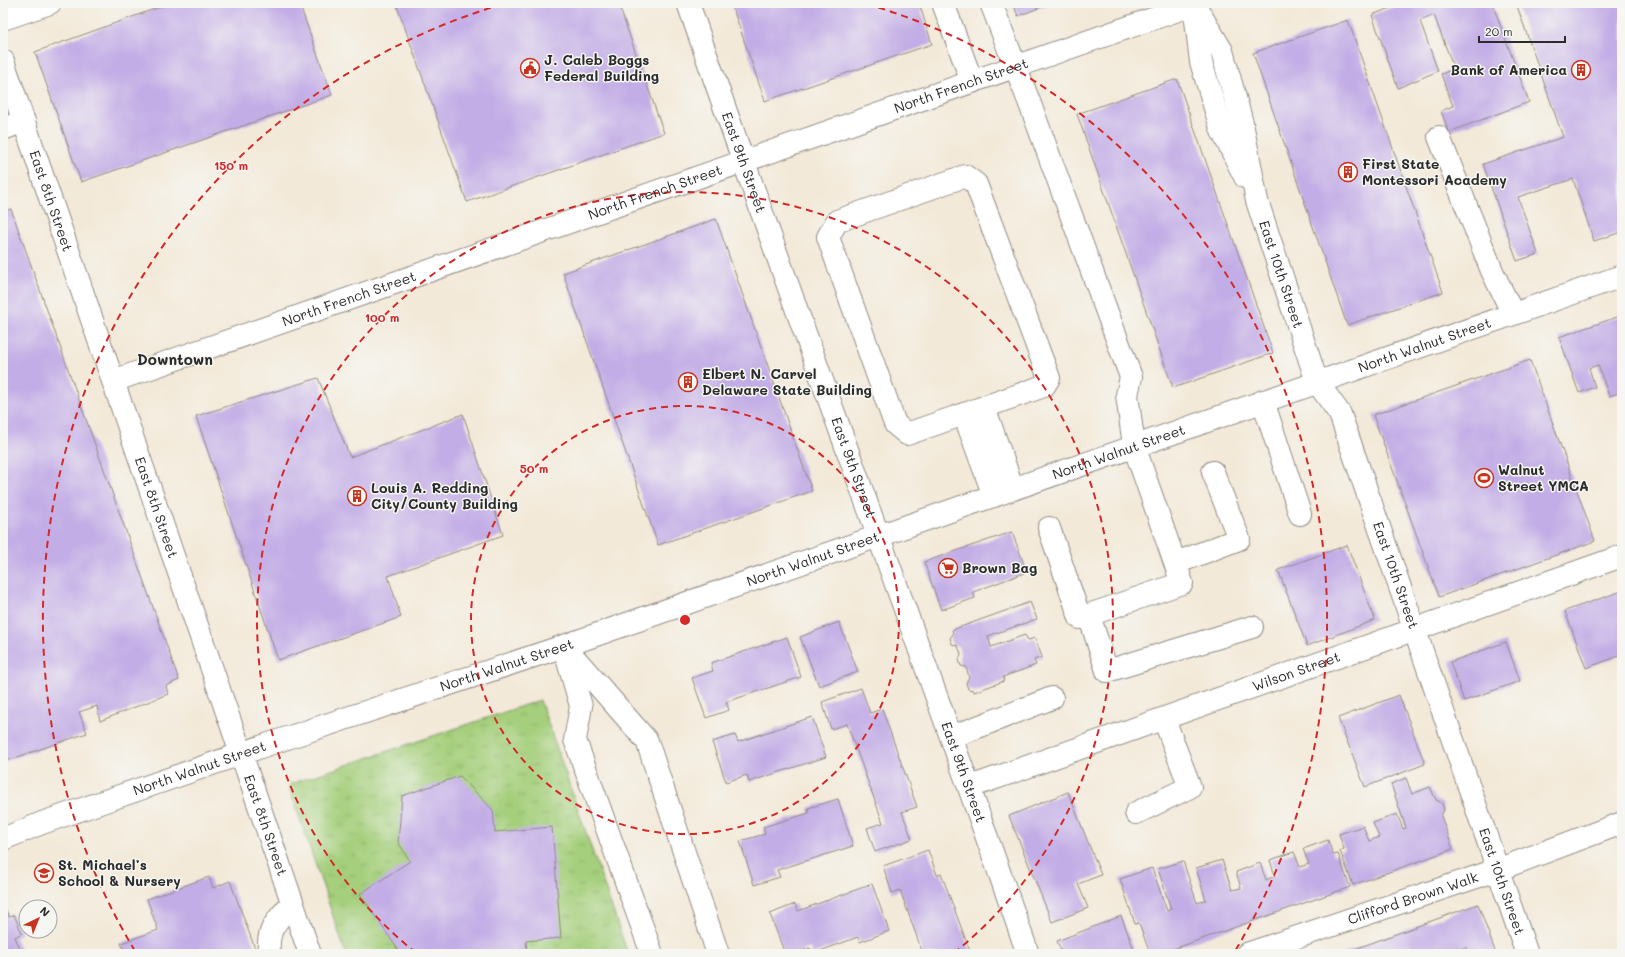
<svg xmlns="http://www.w3.org/2000/svg" width="1625" height="957" font-family="Mali,sans-serif">
	<style>
		.grass { fill: url(#grass-tufts); stroke: #687d53 }
		.building { fill: #c3ade6 }
		.lines { fill: none; stroke-linecap: round; stroke-linejoin: round }
		.minor-casing { stroke: #8f8a82; stroke-width: 24 }
		.major-casing { stroke: #8f8a82; stroke-width: 24 }
		.minor { stroke: #fff; stroke-width: 22 }
		.major { stroke: #fff; stroke-width: 22 }
		.ring { fill: none; stroke: #d62828; stroke-width: 2; stroke-dasharray: 7 5 }
		.labels { text-anchor: middle; stroke-width: 3; stroke-linejoin: round; paint-order: stroke }
		.poi-label { font-size: 14px; font-weight: bold; fill: #2b2b2b; stroke: #f6f6f2; text-anchor: start }
		.street-label { font-size: 14px; fill: #2b2b2b; stroke: #f6f6f2 }
		.neighbourhood-label { font-size: 15px; font-weight: bold; fill: #2b2b2b; stroke: #f6f6f2 }
		.centre { fill: #d62828; stroke: #f6f6f2; stroke-width: 2 }
		.ring-label { font-size: 12px; text-anchor: middle; font-weight: bold; fill: #d62828; stroke: #f6f6f2; stroke-width: 3; stroke-linejoin: round; paint-order: stroke }
	</style>
	<defs>
		<pattern id="grass-tufts" width="24" height="20" patternUnits="userSpaceOnUse"><rect width="24" height="20" fill="#a5cf7b"/><path d="M3 7l-1-3M5 7V3M7 7l1-3M15 17l-1-3M17 17v-4M19 17l1-3" fill="none" stroke="#8eb26a"/></pattern>
	</defs>
	<rect width="100%" height="100%" fill="#f6f6f2"/>
	<filter id="ink" filterUnits="userSpaceOnUse"><feTurbulence type="fractalNoise" baseFrequency=".025" numOctaves="2"/><feDisplacementMap in="SourceGraphic" scale="8" xChannelSelector="R" yChannelSelector="G"/><feConvolveMatrix kernelMatrix="1 2 1 2 8 2 1 2 1" color-interpolation-filters="sRGB"/></filter>
	<filter id="wash" filterUnits="userSpaceOnUse"><feTurbulence type="fractalNoise" baseFrequency=".012" numOctaves="4" result="noise"/><feDisplacementMap in="SourceGraphic" scale="16" xChannelSelector="R" yChannelSelector="G"/><feGaussianBlur stdDeviation="0.9" result="paint"/><feColorMatrix in="noise" values="0 0 0 0 0 0 0 0 0 0 0 0 0 0 0 0 0 1.4 0 .05"/><feComposite in="paint" operator="in"/></filter>
	<g filter="url(#wash)">
		<rect width="100%" height="100%" fill="#f3e9d8"/>
		<!-- grass -->
		<polygon class="grass" points="540,700 628,954 346,954 289,787 290,784"/>
		<g id="blocks">
			<!-- building -->
			<g class="building">
				<polygon points="171,3 299,3 332,95 81,182 35,52"/>
				<polygon points="396,3 618,3 664,133 467,202"/>
				<polygon points="731,3 919,3 932,44 765,101"/>
				<polygon points="1013,3 1052,3 1018,16"/>
				<polygon points="1404,3 1492,3 1529,102 1449,132 1441,111 1453,106 1441,74 1454,69 1434,15 1420,21 1438,71 1398,88 1372,15"/>
				<polygon points="1516,3 1622,3 1622,232 1594,241 1573,179 1518,197 1538,254 1517,261 1483,164 1563,137"/>
				<polygon points="1348,20 1443,292 1347,325 1253,53"/>
				<polygon points="1177,79 1273,353 1173,388 1077,114"/>
				<polygon points="11,209 179,680 166,686 168,694 100,721 97,706 79,712 87,733 3,762 3,212"/>
				<polygon points="716,219 812,491 658,545 563,273"/>
				<polygon points="1620,316 1622,321 1622,392 1609,396 1598,365 1589,368 1595,387 1579,393 1559,337"/>
				<polygon points="1530,360 1595,541 1439,597 1373,415"/>
				<polygon points="318,378 350,457 463,414 503,535 388,576 401,617 278,660 196,416"/>
				<polygon points="1012,532 1027,572 973,592 975,598 941,610 924,562"/>
				<polygon points="1347,545 1375,620 1307,646 1278,570"/>
				<polygon points="1622,591 1622,655 1586,668 1565,611"/>
				<polygon points="1030,602 1037,619 988,636 991,647 1025,635 1028,640 1035,638 1042,657 1034,660 1036,665 1003,677 1004,681 974,692 973,690 968,689 966,683 969,677 966,667 961,666 959,660 961,654 958,646 952,644 950,638 953,634 952,630"/>
				<polygon points="839,622 858,672 819,686 800,637"/>
				<polygon points="787,637 801,677 726,702 729,710 706,718 692,678 713,671 711,663"/>
				<polygon points="1506,642 1520,681 1464,701 1450,662"/>
				<polygon points="861,688 870,713 882,709 917,807 902,812 912,839 875,852 867,828 883,823 847,724 831,729 822,702"/>
				<polygon points="1399,695 1425,764 1365,787 1338,718"/>
				<polygon points="812,717 826,757 749,782 747,775 726,782 712,742 735,735 738,742"/>
				<polygon points="460,776 493,810 495,832 552,827 561,938 526,941 527,954 401,954 360,894 410,861 398,842 402,796"/>
				<polygon points="1406,778 1412,794 1430,787 1436,800 1442,803 1444,810 1441,816 1453,849 1353,885 1340,851 1344,849 1339,834 1363,826 1369,841 1379,837 1373,823 1397,814 1403,829 1406,828 1391,784"/>
				<polygon points="1068,792 1101,875 1078,884 1088,908 1052,922 1009,816"/>
				<polygon points="838,799 853,846 777,870 780,877 754,885 740,841 765,834 763,827 809,813 808,808"/>
				<polygon points="1328,840 1333,855 1338,854 1350,887 1159,954 1150,954 1139,923 1135,924 1120,879 1152,868 1167,911 1171,909 1158,869 1183,861 1197,903 1206,900 1196,868 1222,860 1232,890 1241,888 1236,872 1260,863 1266,880 1275,876 1270,860 1294,852 1300,867 1309,864 1303,849"/>
				<polygon points="928,850 937,875 941,873 971,954 923,954 900,890 892,893 883,866"/>
				<polygon points="209,877 213,888 230,881 257,954 125,954 121,943 158,930 147,899"/>
				<polygon points="872,884 889,931 860,942 858,937 812,954 810,948 793,954 785,954 770,914 795,904 798,911"/>
				<polygon points="3,903 9,917 14,915 22,933 15,937 22,954 3,954"/>
				<polygon points="1478,904 1496,954 1470,954 1467,947 1449,954 1341,954"/>
				<polygon points="1121,916 1136,954 1062,954 1057,941"/>
			</g>
		</g>
	</g>
	<g filter="url(#ink)">
		<use href="#blocks" fill-opacity="0" stroke="#8f8a82" stroke-width="1"/>
		<g class="lines">
			<defs>
				<g id="minor">
					<path id="s1" d="M688,3c110,318 229,633 340,951"/>
					<polyline points="943,3 972,82"/>
					<polyline points="991,3 1033,112 1131,377 1127,395 1134,446 1182,583 1080,618 1049,528"/>
					<path id="s2" d="M3,61l307,893"/>
					<polyline points="3,129 24,121"/>
					<polyline points="1439,137 1492,271 1513,314"/>
					<polygon points="965,176 976,184 1049,378 1044,386 907,434 895,424 828,237 837,221"/>
					<path id="s3" d="M113,381l1085,-378"/>
					<path id="s4" d="M1317,382l23,32 187,540"/>
					<polyline points="1263,401 1300,514"/>
					<polyline points="984,407 1013,489"/>
					<polyline points="964,414 994,496"/>
					<polyline points="1176,563 1239,539 1213,472"/>
					<polyline points="1089,615 1107,671 1252,627"/>
					<polyline points="564,646 647,741 718,954"/>
					<polyline points="565,651 581,706 575,740 652,954"/>
					<polyline points="952,737 1052,698"/>
					<path id="s5" d="M970,787l652,-231"/>
					<polyline points="1136,813 1190,787 1164,719"/>
					<path d="M269,954c-2,-26 7,-32 23,-51"/>
					<path id="s6" d="M1247,954l250,-84 125,-47"/>
				</g>
				<g id="major">
					<path id="s7" d="M1194,4l28,47 20,72 15,78 60,181"/>
					<polyline points="1195,12 1201,62 1222,131 1245,177"/>
					<polyline points="3,19 50,3"/>
					<path id="s8" d="M3,839l39,-16 230,-80 292,-97 1058,-370"/>
				</g>
			</defs>
			<!-- minor casing -->
			<use href="#minor" class="minor-casing"/>
			<!-- major casing -->
			<use href="#major" class="major-casing"/>
			<!-- minor -->
			<use href="#minor" class="minor"/>
			<!-- major -->
			<use href="#major" class="major"/>
		</g>
	</g>
	<!-- distance rings -->
	<g class="ring">
		<circle cx="685" cy="620" r="214"/>
		<path d="M416 953A428 428 0 1 1 954 953"/>
		<path d="M135 951A642 642 0 0 1 503 4M867 4A642 642 0 0 1 1235 951"/>
	</g>
	<!-- icons -->
	<defs>
		<symbol id="civic-ring" viewBox="-11 -11 22 22"><circle r="9.5" fill="#f6f6f2" stroke="#c8321e" stroke-width="1.5"/><path d="M-.6-6.5H3V-4.5H.6V-3L4-1V1h2V6H-6V1h2V-1L-.6-3ZM-1.2 2.5V6h2.4V2.5Z" fill="#c8321e"/></symbol>
		<symbol id="building-ring" viewBox="-11 -11 22 22"><circle r="9.5" fill="#f6f6f2" stroke="#c8321e" stroke-width="1.5"/><path d="M-4-6H4V6H1V3H-1V6H-4ZM-2.5-4.3h1.7v1.8h-1.7ZM.8-4.3h1.7v1.8H.8ZM-2.5-1h1.7V.8h-1.7ZM.8-1h1.7V.8H.8Z" fill="#c8321e"/></symbol>
		<symbol id="stadium-ring" viewBox="-11 -11 22 22"><circle r="9.5" fill="#f6f6f2" stroke="#c8321e" stroke-width="1.5"/><path d="M0-5a6.5 5 0 1 0 0 10a6.5 5 0 1 0 0-10ZM-3.5-1.8h7v3.6h-7Z" fill="#c8321e"/></symbol>
		<symbol id="supermarket-ring" viewBox="-11 -11 22 22"><circle r="9.5" fill="#f6f6f2" stroke="#c8321e" stroke-width="1.5"/><path d="M-6-5.5h2.5l.6 2H6L4.5 2H-2.5L-4.4-4H-6ZM-1.5 3.2a1.3 1.3 0 1 0 .1 0ZM3 3.2a1.3 1.3 0 1 0 .1 0Z" fill="#c8321e"/></symbol>
		<symbol id="school-ring" viewBox="-11 -11 22 22"><circle r="9.5" fill="#f6f6f2" stroke="#c8321e" stroke-width="1.5"/><path d="M0-5L7-2L0 1L-7-2ZM-4 1L0 2.5L4 1V4Q0 6-4 4Z" fill="#c8321e"/></symbol>
	</defs>
	<g fill-rule="evenodd">
		<use href="#civic-ring" x="519" y="57" width="22" height="22"/>
		<use href="#building-ring" x="1570" y="59" width="22" height="22"/>
		<use href="#building-ring" x="1337" y="161" width="22" height="22"/>
		<use href="#building-ring" x="677" y="371" width="22" height="22"/>
		<use href="#stadium-ring" x="1473" y="467" width="22" height="22"/>
		<use href="#building-ring" x="346" y="485" width="22" height="22"/>
		<use href="#supermarket-ring" x="937" y="557" width="22" height="22"/>
		<use href="#school-ring" x="33" y="862" width="22" height="22"/>
	</g>
	<g class="labels">
		<!-- poi labels -->
		<g class="poi-label">
			<text x="544" y="65">J. Caleb Boggs<tspan x="544" dy="16">Federal Building</tspan></text>
			<text x="1567" y="75" text-anchor="end">Bank of America</text>
			<text x="1362" y="169">First State<tspan x="1362" dy="16">Montessori Academy</tspan></text>
			<text x="702" y="379">Elbert N. Carvel<tspan x="702" dy="16">Delaware State Building</tspan></text>
			<text x="1498" y="475">Walnut<tspan x="1498" dy="16">Street YMCA</tspan></text>
			<text x="371" y="493">Louis A. Redding<tspan x="371" dy="16">City/County Building</tspan></text>
			<text x="962" y="573">Brown Bag</text>
			<text x="58" y="870">St. Michael’s<tspan x="58" dy="16">School &amp; Nursery</tspan></text>
		</g>
		<!-- street labels -->
		<g class="street-label">
			<text dy="5" stroke="none"><textPath href="#s3" startOffset="898">North French Street</textPath></text>
			<text dy="5" stroke="none"><textPath href="#s1" startOffset="169">East 9th Street</textPath></text>
			<text dy="5" stroke="none"><textPath href="#s3" startOffset="574">North French Street</textPath></text>
			<text dy="5" stroke="none"><textPath href="#s2" startOffset="148">East 8th Street</textPath></text>
			<text dy="5" stroke="none"><textPath href="#s7" startOffset="286">East 10th Street</textPath></text>
			<text dy="5" stroke="none"><textPath href="#s3" startOffset="250">North French Street</textPath></text>
			<text dy="5" stroke="none"><textPath href="#s8" startOffset="1505">North Walnut Street</textPath></text>
			<text dy="5" stroke="none"><textPath href="#s8" startOffset="1181">North Walnut Street</textPath></text>
			<text dy="5" stroke="none"><textPath href="#s1" startOffset="493">East 9th Street</textPath></text>
			<text dy="5" stroke="none"><textPath href="#s2" startOffset="472">East 8th Street</textPath></text>
			<text dy="5" stroke="none"><textPath href="#s8" startOffset="857">North Walnut Street</textPath></text>
			<text dy="5" stroke="none"><textPath href="#s4" startOffset="210">East 10th Street</textPath></text>
			<text dy="5" stroke="none"><textPath href="#s8" startOffset="533">North Walnut Street</textPath></text>
			<text dy="5" stroke="none"><textPath href="#s5" startOffset="346">Wilson Street</textPath></text>
			<text dy="5" stroke="none"><textPath href="#s8" startOffset="209">North Walnut Street</textPath></text>
			<text dy="5" stroke="none"><textPath href="#s1" startOffset="817">East 9th Street</textPath></text>
			<text dy="5" stroke="none"><textPath href="#s2" startOffset="808">East 8th Street</textPath></text>
			<text dy="5" stroke="none"><textPath href="#s4" startOffset="534">East 10th Street</textPath></text>
			<text dy="5" stroke="none"><textPath href="#s6" startOffset="175">Clifford Brown Walk</textPath></text>
		</g>
		<!-- neighbourhood labels -->
		<g class="neighbourhood-label">
			<text x="175" y="365">Downtown</text>
		</g>
	</g>
	<circle cx="685" cy="620" r="6" class="centre"/>
	<g class="ring-label">
		<text x="231" y="170">150 m</text>
		<text x="382" y="322">100 m</text>
		<text x="534" y="473">50 m</text>
	</g>
	<!-- margin -->
	<rect width="1625" height="957" fill="none" stroke="#f6f6f2" stroke-width="16"/>
	<!-- north arrow -->
	<g transform="translate(38 919) rotate(43)"><circle r="19" fill="#f6f6f2" stroke="#a5a5a2"/>
	<path d="M0-3L7 15L0 10L-7 15Z" fill="#c8321e"/>
	<text y="-6" font-size="11" font-weight="bold" text-anchor="middle" fill="#2b2b2b">N</text>
	</g>
	<!-- scale -->
	<path d="M1479 36v6h86v-6" fill="none" stroke="#2b2b2b" stroke-width="2"/>
	<text x="1485" y="36" font-size="12" fill="#2b2b2b" stroke="#f6f6f2" stroke-width="3" paint-order="stroke">20 m</text>
</svg>
